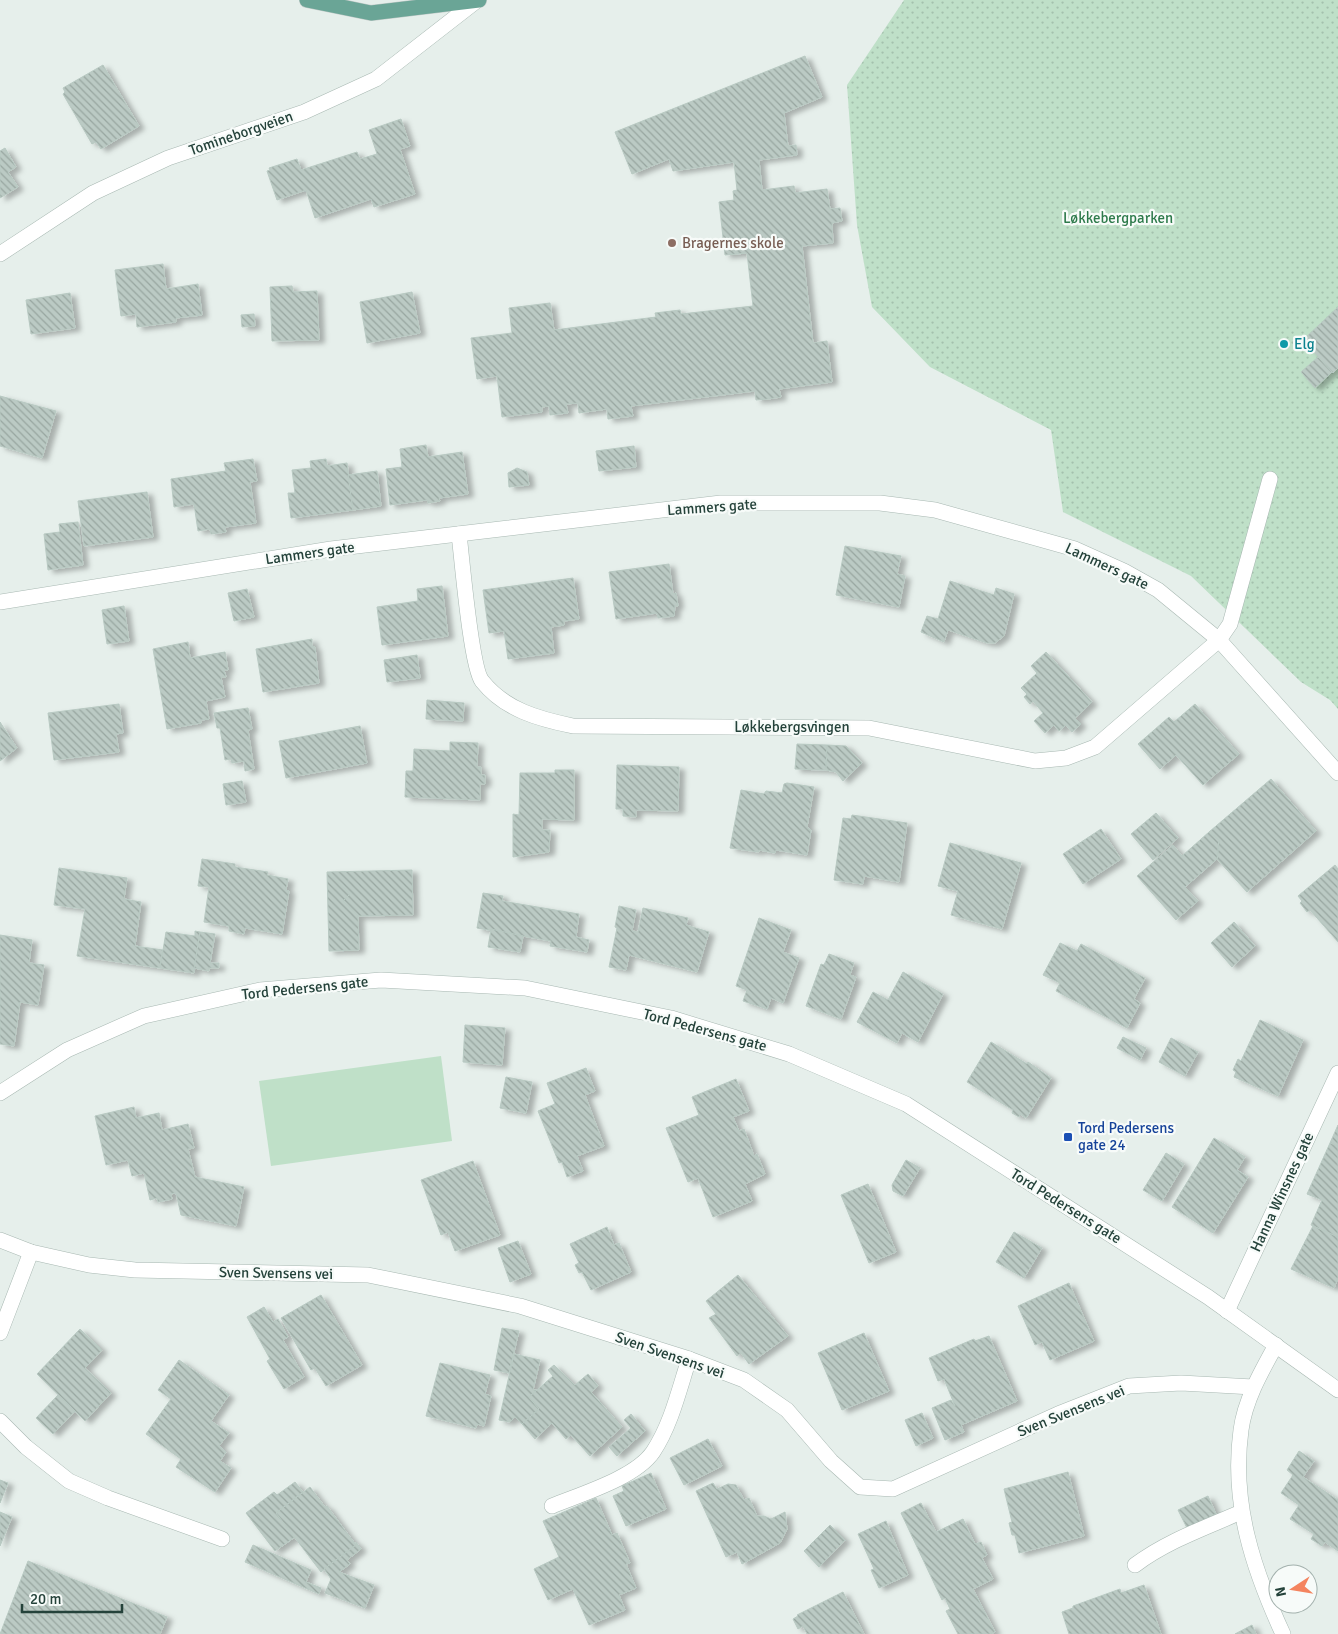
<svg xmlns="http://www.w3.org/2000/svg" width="1338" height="1634" font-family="Signika,sans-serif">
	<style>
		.grass { fill: #bfe0c8 }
		.park { fill: url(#park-dots) }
		.building { fill: url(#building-back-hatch); stroke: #b8c9c2; filter: url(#shadow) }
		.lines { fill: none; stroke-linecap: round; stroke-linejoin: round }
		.minor-casing { stroke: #a8b8b2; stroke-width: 16 }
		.major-casing { stroke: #c2cac8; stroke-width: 16 }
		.minor { stroke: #fff; stroke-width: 15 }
		.major { stroke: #6aa596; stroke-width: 15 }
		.education-dot { fill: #8d6e63; stroke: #f7fbf9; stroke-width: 2 }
		.culture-dot { fill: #0f9aa8; stroke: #f7fbf9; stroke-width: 2 }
		.transit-dot { fill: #1a4fb4; stroke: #f7fbf9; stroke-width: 2 }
		.labels { text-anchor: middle; stroke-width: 4.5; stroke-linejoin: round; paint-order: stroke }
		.street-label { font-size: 15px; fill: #24423a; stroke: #f7fbf9 }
		.park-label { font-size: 15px; fill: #2d7a4b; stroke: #f7fbf9 }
		.education-label { font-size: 15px; fill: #785e54; stroke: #f7fbf9; text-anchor: start }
		.culture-label { font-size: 15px; fill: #0d838f; stroke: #f7fbf9; text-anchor: start }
		.transit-label { font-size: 15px; fill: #164399; stroke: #f7fbf9; text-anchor: start }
	</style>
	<defs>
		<pattern id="park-dots" width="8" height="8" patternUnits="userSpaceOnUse" patternTransform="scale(1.25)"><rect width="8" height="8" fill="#bfe0c8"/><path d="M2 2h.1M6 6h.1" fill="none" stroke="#a4c1ad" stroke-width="1.8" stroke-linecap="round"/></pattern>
		<pattern id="building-back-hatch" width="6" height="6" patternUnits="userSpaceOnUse" patternTransform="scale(1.25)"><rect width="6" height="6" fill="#bbcac4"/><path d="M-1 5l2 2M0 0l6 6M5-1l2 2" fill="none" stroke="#98a6a0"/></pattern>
		<filter id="shadow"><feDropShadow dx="5.5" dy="3" stdDeviation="2.5" flood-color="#0004"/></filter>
	</defs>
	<rect width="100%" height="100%" fill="#e6efeb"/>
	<!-- grass -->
	<polygon class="grass" points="441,1056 452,1141 271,1166 259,1081"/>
	<!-- park -->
	<polygon class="park" points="904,0 1338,0 1338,709 1330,700 1301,682 1191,576 1063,512 1051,430 930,367 872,307 857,225 847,85"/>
	<!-- building -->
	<g class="building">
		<polygon points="805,56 822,97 784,113 788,146 796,145 797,155 759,160 762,190 794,186 795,193 827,189 830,209 840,208 842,221 832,223 833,243 802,246 813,343 827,341 832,382 779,389 781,397 768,399 756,400 755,391 631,406 633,416 608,419 607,409 579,413 578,403 566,404 568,413 550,415 549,406 542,407 542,412 502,417 497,376 477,379 471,338 512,333 509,308 550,303 554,330 656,317 655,313 680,310 681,314 753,306 747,253 725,255 719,202 734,200 733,191 737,190 734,162 673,171 669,159 632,174 615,132"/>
		<polygon points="103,65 139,126 101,149 96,142 92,144 63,94 65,92 63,88"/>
		<polygon points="401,119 410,146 400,149 415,194 374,207 371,199 315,218 306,190 277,200 267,171 270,170 269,168 297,159 301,170 357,152 360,159 377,154 369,130"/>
		<polygon points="5,148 16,167 8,172 18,187 0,198 0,151"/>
		<polygon points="163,264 166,289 198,284 202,315 176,318 176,322 137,327 136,314 121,316 115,270"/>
		<polygon points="292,286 293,292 317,291 319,340 272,341 270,287"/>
		<polygon points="412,292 420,333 367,343 360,302"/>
		<polygon points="70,293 75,328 31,334 26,300"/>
		<polygon points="1338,307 1338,368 1333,373 1303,340"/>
		<polygon points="254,314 255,326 242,327 241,315"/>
		<polygon points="1318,357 1332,372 1315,388 1301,372"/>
		<polygon points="0,396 56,411 42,458 0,446"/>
		<polygon points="426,445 428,457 462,452 468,494 439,498 440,501 428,503 427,500 390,505 386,469 402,467 400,449"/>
		<polygon points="634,446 636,467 599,471 596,451"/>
		<polygon points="253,459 257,481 250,482 256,523 225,527 226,532 211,534 210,529 198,531 194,504 174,507 171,479 226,471 224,463"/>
		<polygon points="326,459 327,466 347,463 353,510 291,518 288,493 295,493 292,470 311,468 310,461"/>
		<polygon points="517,468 527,472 529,485 509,487 508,473"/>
		<polygon points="377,471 381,506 353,510 348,475"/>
		<polygon points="147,492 153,537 84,546 78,501"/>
		<polygon points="78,522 83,565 48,570 44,534 60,532 59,524"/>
		<polygon points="845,546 901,556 897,574 905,576 899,607 836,595"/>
		<polygon points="669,564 673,594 676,593 678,606 675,606 674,616 658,618 657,613 616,619 609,572"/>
		<polygon points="573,578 579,619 564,621 564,625 551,627 554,653 508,659 504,631 489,633 483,590"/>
		<polygon points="950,581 994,595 996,588 1014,594 1004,636 995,643 987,643 948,630 944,642 921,632 927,616 938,619"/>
		<polygon points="442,586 448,636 382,645 377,607 418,601 417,589"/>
		<polygon points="247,589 254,617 234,621 228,593"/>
		<polygon points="124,606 129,641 107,644 102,610"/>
		<polygon points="312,639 312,646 315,647 319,683 263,692 256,649"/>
		<polygon points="188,642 190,658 225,652 228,670 224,670 226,677 221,677 225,697 206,701 209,719 201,720 201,723 167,729 153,649"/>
		<polygon points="1046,652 1092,702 1075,718 1081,724 1072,732 1066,725 1059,731 1054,725 1045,733 1034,721 1043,713 1033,701 1030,704 1024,697 1027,694 1021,688 1037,673 1031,666"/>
		<polygon points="417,655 420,678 387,682 384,660"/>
		<polygon points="427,700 464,703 463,721 426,719"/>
		<polygon points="119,704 123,733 116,734 119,752 54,760 48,713"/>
		<polygon points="1195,704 1239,754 1203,785 1176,755 1160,769 1138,744 1169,717 1174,722"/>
		<polygon points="248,708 252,729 248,730 254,769 245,771 244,761 232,763 231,759 225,760 220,728 217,728 214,713"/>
		<polygon points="0,722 17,748 0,761"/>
		<polygon points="360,726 367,763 286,778 279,741"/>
		<polygon points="450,742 478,743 477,767 481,767 481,775 485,775 485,784 480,784 480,800 405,797 406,771 413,771 414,749 450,751"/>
		<polygon points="797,744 827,745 826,770 795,769"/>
		<polygon points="827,745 846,746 862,763 843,781 836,772 826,770"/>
		<polygon points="617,765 679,767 678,811 636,810 636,817 623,816 623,809 616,809"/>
		<polygon points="555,770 574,770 574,820 542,819 542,830 550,830 549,852 513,857 513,814 519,815 520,773 555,773"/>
		<polygon points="1271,779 1316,831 1247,892 1217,859 1219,840 1209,832"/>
		<polygon points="242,781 246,802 226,805 223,784"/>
		<polygon points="787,783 814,787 807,827 811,830 807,855 776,850 775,853 759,850 759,852 730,848 741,790 764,794 766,791 782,793 784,784"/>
		<polygon points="1156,813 1178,838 1153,860 1131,834"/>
		<polygon points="852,815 907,823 899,882 864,876 863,884 834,880 843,818 851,819"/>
		<polygon points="1101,829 1121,859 1083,884 1063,854"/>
		<polygon points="1209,832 1219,840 1217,859 1185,887 1198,901 1176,920 1137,876 1173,845 1182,856"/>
		<polygon points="950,843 1021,863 1002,929 951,915 958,891 938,886"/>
		<polygon points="202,859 235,864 235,867 268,872 267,875 288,879 286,890 289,891 282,934 245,928 244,934 229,931 229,926 204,922 209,887 198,886"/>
		<polygon points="1335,865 1338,869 1338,942 1310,910 1307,912 1300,903 1302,901 1298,896"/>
		<polygon points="59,868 127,878 124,899 141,902 135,946 163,950 160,968 77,956 85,909 54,905"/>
		<polygon points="412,870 413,915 358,916 343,901 350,894 327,872"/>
		<polygon points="327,872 350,894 343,901 358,916 359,950 329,951"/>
		<polygon points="483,893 503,896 502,901 579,914 576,937 589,940 587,952 550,946 551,941 477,928"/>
		<polygon points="619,906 636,910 632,931 638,932 643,908 688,918 686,925 709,932 697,972 629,955 626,970 609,967 617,928 615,927"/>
		<polygon points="759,918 791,930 783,952 799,958 783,1003 771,998 767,1009 743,1001 747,990 736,986"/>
		<polygon points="1234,922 1255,946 1232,967 1211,943"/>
		<polygon points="491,929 523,936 520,952 488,947"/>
		<polygon points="195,931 200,932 194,973 160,968 166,932 195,936"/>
		<polygon points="200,932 215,934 210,963 219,963 219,968 209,968 209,971 194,968"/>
		<polygon points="0,935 32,940 29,963 44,965 38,1005 20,1002 14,1046 0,1044"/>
		<polygon points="1060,943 1077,951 1081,944 1145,978 1134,999 1140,1003 1127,1028 1056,991 1060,983 1043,975"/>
		<polygon points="829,954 854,963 850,975 856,977 841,1019 806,1006 821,964 824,965"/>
		<polygon points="903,972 943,994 918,1042 902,1033 897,1043 857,1022 873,992 888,1000"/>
		<polygon points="1260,1020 1303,1040 1278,1096 1234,1077 1236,1072 1233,1070 1238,1059 1241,1061"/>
		<polygon points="465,1025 505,1028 502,1065 463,1062"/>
		<polygon points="1123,1037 1146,1048 1140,1060 1117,1048"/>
		<polygon points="1171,1038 1198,1052 1185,1076 1159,1062"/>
		<polygon points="991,1042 1027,1064 1028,1062 1051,1078 1026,1118 1020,1114 1019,1117 1012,1113 1013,1110 967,1082"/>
		<polygon points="586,1068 595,1091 585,1095 604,1146 577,1156 583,1171 567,1177 562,1162 559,1163 538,1111 555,1104 547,1083"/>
		<polygon points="506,1077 532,1082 526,1113 500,1108"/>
		<polygon points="736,1079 749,1111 733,1117 739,1131 744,1129 754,1156 757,1154 765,1174 745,1184 752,1201 713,1217 698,1178 688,1182 666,1128 699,1115 692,1097"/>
		<polygon points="134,1107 136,1118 159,1113 162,1130 188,1124 194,1148 188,1149 195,1177 244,1187 236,1226 181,1215 176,1193 171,1194 172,1199 158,1202 157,1198 150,1200 144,1173 132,1176 128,1160 106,1165 95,1116"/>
		<polygon points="1338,1125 1338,1146 1330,1143"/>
		<polygon points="1214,1138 1245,1157 1237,1170 1248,1177 1213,1233 1172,1207"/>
		<polygon points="1330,1143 1338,1146 1338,1237 1311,1225 1322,1200 1307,1194"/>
		<polygon points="1166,1153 1184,1164 1162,1201 1143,1190"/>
		<polygon points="906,1160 920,1168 903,1196 893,1191 892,1185"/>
		<polygon points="473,1161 500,1235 455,1251 448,1232 441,1235 421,1180"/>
		<polygon points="868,1184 896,1252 869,1263 841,1195"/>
		<polygon points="1313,1226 1338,1237 1338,1278 1334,1288 1291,1269"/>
		<polygon points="607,1227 614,1245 619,1243 631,1272 591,1290 582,1272 579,1273 575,1265 579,1263 570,1244"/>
		<polygon points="1014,1232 1042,1248 1024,1278 996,1262"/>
		<polygon points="518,1241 531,1274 510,1282 498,1248"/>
		<polygon points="738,1275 788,1336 749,1364 741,1353 737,1356 709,1318 716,1314 706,1301"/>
		<polygon points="1069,1283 1094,1341 1050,1360 1042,1342 1035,1345 1018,1306"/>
		<polygon points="321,1295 362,1365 326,1386 315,1368 311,1370 281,1318"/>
		<polygon points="264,1307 273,1322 278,1319 288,1337 283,1340 304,1377 284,1389 267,1361 270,1359 247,1317"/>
		<polygon points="502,1328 519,1331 509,1373 494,1370"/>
		<polygon points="80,1329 102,1350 85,1368 111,1393 85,1421 37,1374"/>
		<polygon points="864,1333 889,1391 842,1410 818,1353"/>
		<polygon points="989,1336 1017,1401 961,1425 964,1432 945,1440 932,1408 951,1400 955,1406 944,1379 938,1381 929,1358 974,1339 975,1341"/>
		<polygon points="514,1354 540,1360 533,1390 537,1390 529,1397 539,1409 522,1424 515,1417 510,1422 499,1420"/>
		<polygon points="179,1360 229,1395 211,1421 229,1433 219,1446 226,1452 220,1461 231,1468 215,1492 176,1467 181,1459 146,1434 171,1399 158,1390"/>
		<polygon points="440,1363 490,1375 485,1394 491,1396 484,1426 477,1424 476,1428 426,1416"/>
		<polygon points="554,1365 575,1385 588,1374 598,1386 591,1392 622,1427 590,1456 571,1435 566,1439 552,1423 535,1439 522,1424 539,1409 529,1397 553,1376 548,1370"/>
		<polygon points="58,1395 75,1411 53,1434 36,1418"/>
		<polygon points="922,1413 933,1438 916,1446 905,1420"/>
		<polygon points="631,1414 645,1431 617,1456 609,1447 631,1428 624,1420"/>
		<polygon points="708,1439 722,1466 684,1485 670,1458"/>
		<polygon points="1299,1451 1314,1461 1303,1477 1338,1500 1338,1551 1325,1542 1322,1546 1311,1539 1314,1534 1290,1519 1299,1505 1281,1493 1293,1475 1287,1470"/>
		<polygon points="1068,1472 1084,1536 1019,1553 1015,1535 1012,1535 1009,1523 1012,1522 1004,1489"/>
		<polygon points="651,1473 666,1509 626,1526 613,1496 624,1491 622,1486"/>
		<polygon points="0,1480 8,1483 0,1503"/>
		<polygon points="295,1482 303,1492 276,1513 295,1537 275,1551 246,1513 274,1492 277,1495"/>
		<polygon points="713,1483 717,1489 728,1484 736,1485 744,1500 749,1498 757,1516 764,1516 771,1519 785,1512 787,1529 780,1543 742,1564 737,1552 726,1557 696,1491"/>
		<polygon points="310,1487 325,1507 327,1506 356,1545 321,1572 276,1513"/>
		<polygon points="1208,1496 1216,1514 1187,1528 1178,1510"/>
		<polygon points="596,1498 612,1535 617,1533 630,1563 626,1564 636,1588 619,1595 625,1610 589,1625 573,1589 548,1600 534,1569 559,1557 543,1521"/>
		<polygon points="921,1503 936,1532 963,1519 975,1544 981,1542 987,1555 982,1558 993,1579 973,1589 995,1632 990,1634 958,1634 946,1611 950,1609 945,1598 942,1600 901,1513"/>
		<polygon points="0,1512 12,1517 0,1546"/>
		<polygon points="886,1521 908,1575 879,1588 871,1570 874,1569 858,1534"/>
		<polygon points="830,1525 845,1540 819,1567 804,1551"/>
		<polygon points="356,1542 361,1549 347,1560 350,1564 339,1572 374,1585 365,1608 325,1593 331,1579 324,1569 356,1545"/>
		<polygon points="253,1545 311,1570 306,1582 321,1588 319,1594 245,1562"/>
		<polygon points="28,1561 167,1617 160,1634 0,1634"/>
		<polygon points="1144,1585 1161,1634 1069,1634 1062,1612 1073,1608 1073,1606 1120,1589 1121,1593"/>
		<polygon points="843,1592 864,1634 807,1634 803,1626 798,1629 793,1619 798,1616 797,1615"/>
		<polygon points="1252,1625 1256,1634 1235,1634"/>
	</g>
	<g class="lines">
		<defs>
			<g id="minor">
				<polyline points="0,254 93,193 168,158 304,112 376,79 475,2"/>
				<path d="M459,534c3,25 12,133 23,147 23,29 57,38 91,45l296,2 166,33 31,-3 29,-11 124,-107 11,-16 40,-145"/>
				<polyline points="0,602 331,549 721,503 880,503 935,510 1075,549 1124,571 1158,590 1219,640 1338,773"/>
				<polyline points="0,1093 67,1050 144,1016 260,990 381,980 525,988 671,1018 789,1054 906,1104 1208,1297 1338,1390"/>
				<polyline points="0,1240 31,1252 89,1265 135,1270 368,1275 520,1306 689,1359 744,1380 787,1410 831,1461 860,1487 893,1489 1058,1414 1129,1386 1181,1383 1253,1387"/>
				<polyline points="1227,1311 1338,1073"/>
				<polyline points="0,1333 31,1252"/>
				<path d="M1276,1345c-15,27 -31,55 -35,85 -10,73 12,139 42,204"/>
				<polyline points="0,1421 26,1447 69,1481 108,1498 222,1539"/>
				<path d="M552,1506c29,-12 83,-28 101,-54 18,-27 26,-62 36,-93"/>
				<path d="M1135,1565c32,-24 70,-37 106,-53"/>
			</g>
			<polyline id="major" points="307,0 371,13 479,0"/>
		</defs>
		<!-- minor casing -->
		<use href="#minor" class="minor-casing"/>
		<!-- major casing -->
		<use href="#major" class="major-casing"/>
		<!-- minor -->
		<use href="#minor" class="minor"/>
		<!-- major -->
		<use href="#major" class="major"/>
	</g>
	<!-- markers -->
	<circle class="education-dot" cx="672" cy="243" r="5"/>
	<circle class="culture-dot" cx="1284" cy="344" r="5"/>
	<rect class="transit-dot" x="1063" y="1132" width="10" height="10" rx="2.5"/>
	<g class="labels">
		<!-- street labels -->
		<g class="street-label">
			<text transform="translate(241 133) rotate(-19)" y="5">Tomineborgveien</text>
			<text transform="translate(712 507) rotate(-4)" y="5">Lammers gate</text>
			<text transform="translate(310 553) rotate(-8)" y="5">Lammers gate</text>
			<text transform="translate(1107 566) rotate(25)" y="5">Lammers gate</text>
			<text x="792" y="732">Løkkebergsvingen</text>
			<text transform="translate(305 988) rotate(-6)" y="5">Tord Pedersens gate</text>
			<text transform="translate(705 1030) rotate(15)" y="5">Tord Pedersens gate</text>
			<text transform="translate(1282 1192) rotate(-65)" y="5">Hanna Winsnes gate</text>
			<text transform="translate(1066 1206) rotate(32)" y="5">Tord Pedersens gate</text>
			<text transform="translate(276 1273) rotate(1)" y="5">Sven Svensens vei</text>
			<text transform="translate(670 1355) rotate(19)" y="5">Sven Svensens vei</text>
			<text transform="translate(1071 1411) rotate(-22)" y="5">Sven Svensens vei</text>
		</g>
		<!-- park labels -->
		<g class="park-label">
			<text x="1118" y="223">Løkkebergparken</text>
		</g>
		<!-- education labels -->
		<g class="education-label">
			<text x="682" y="248">Bragernes skole</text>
		</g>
		<!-- culture labels -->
		<g class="culture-label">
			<text x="1294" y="349">Elg</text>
		</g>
		<!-- transit labels -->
		<g class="transit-label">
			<text x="1078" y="1133">Tord Pedersens<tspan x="1078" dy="17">gate 24</tspan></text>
		</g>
	</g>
	<!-- north arrow -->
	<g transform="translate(1293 1589) rotate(258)"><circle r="24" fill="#f7fbf9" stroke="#a3b1ad"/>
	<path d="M0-4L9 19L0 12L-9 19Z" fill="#f4845f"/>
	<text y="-8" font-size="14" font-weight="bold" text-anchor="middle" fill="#24423a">N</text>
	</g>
	<!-- scale -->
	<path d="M22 1604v8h100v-8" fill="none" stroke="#24423a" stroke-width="2.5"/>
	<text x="30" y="1604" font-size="15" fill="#24423a" stroke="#f7fbf9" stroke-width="4" paint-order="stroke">20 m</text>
</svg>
